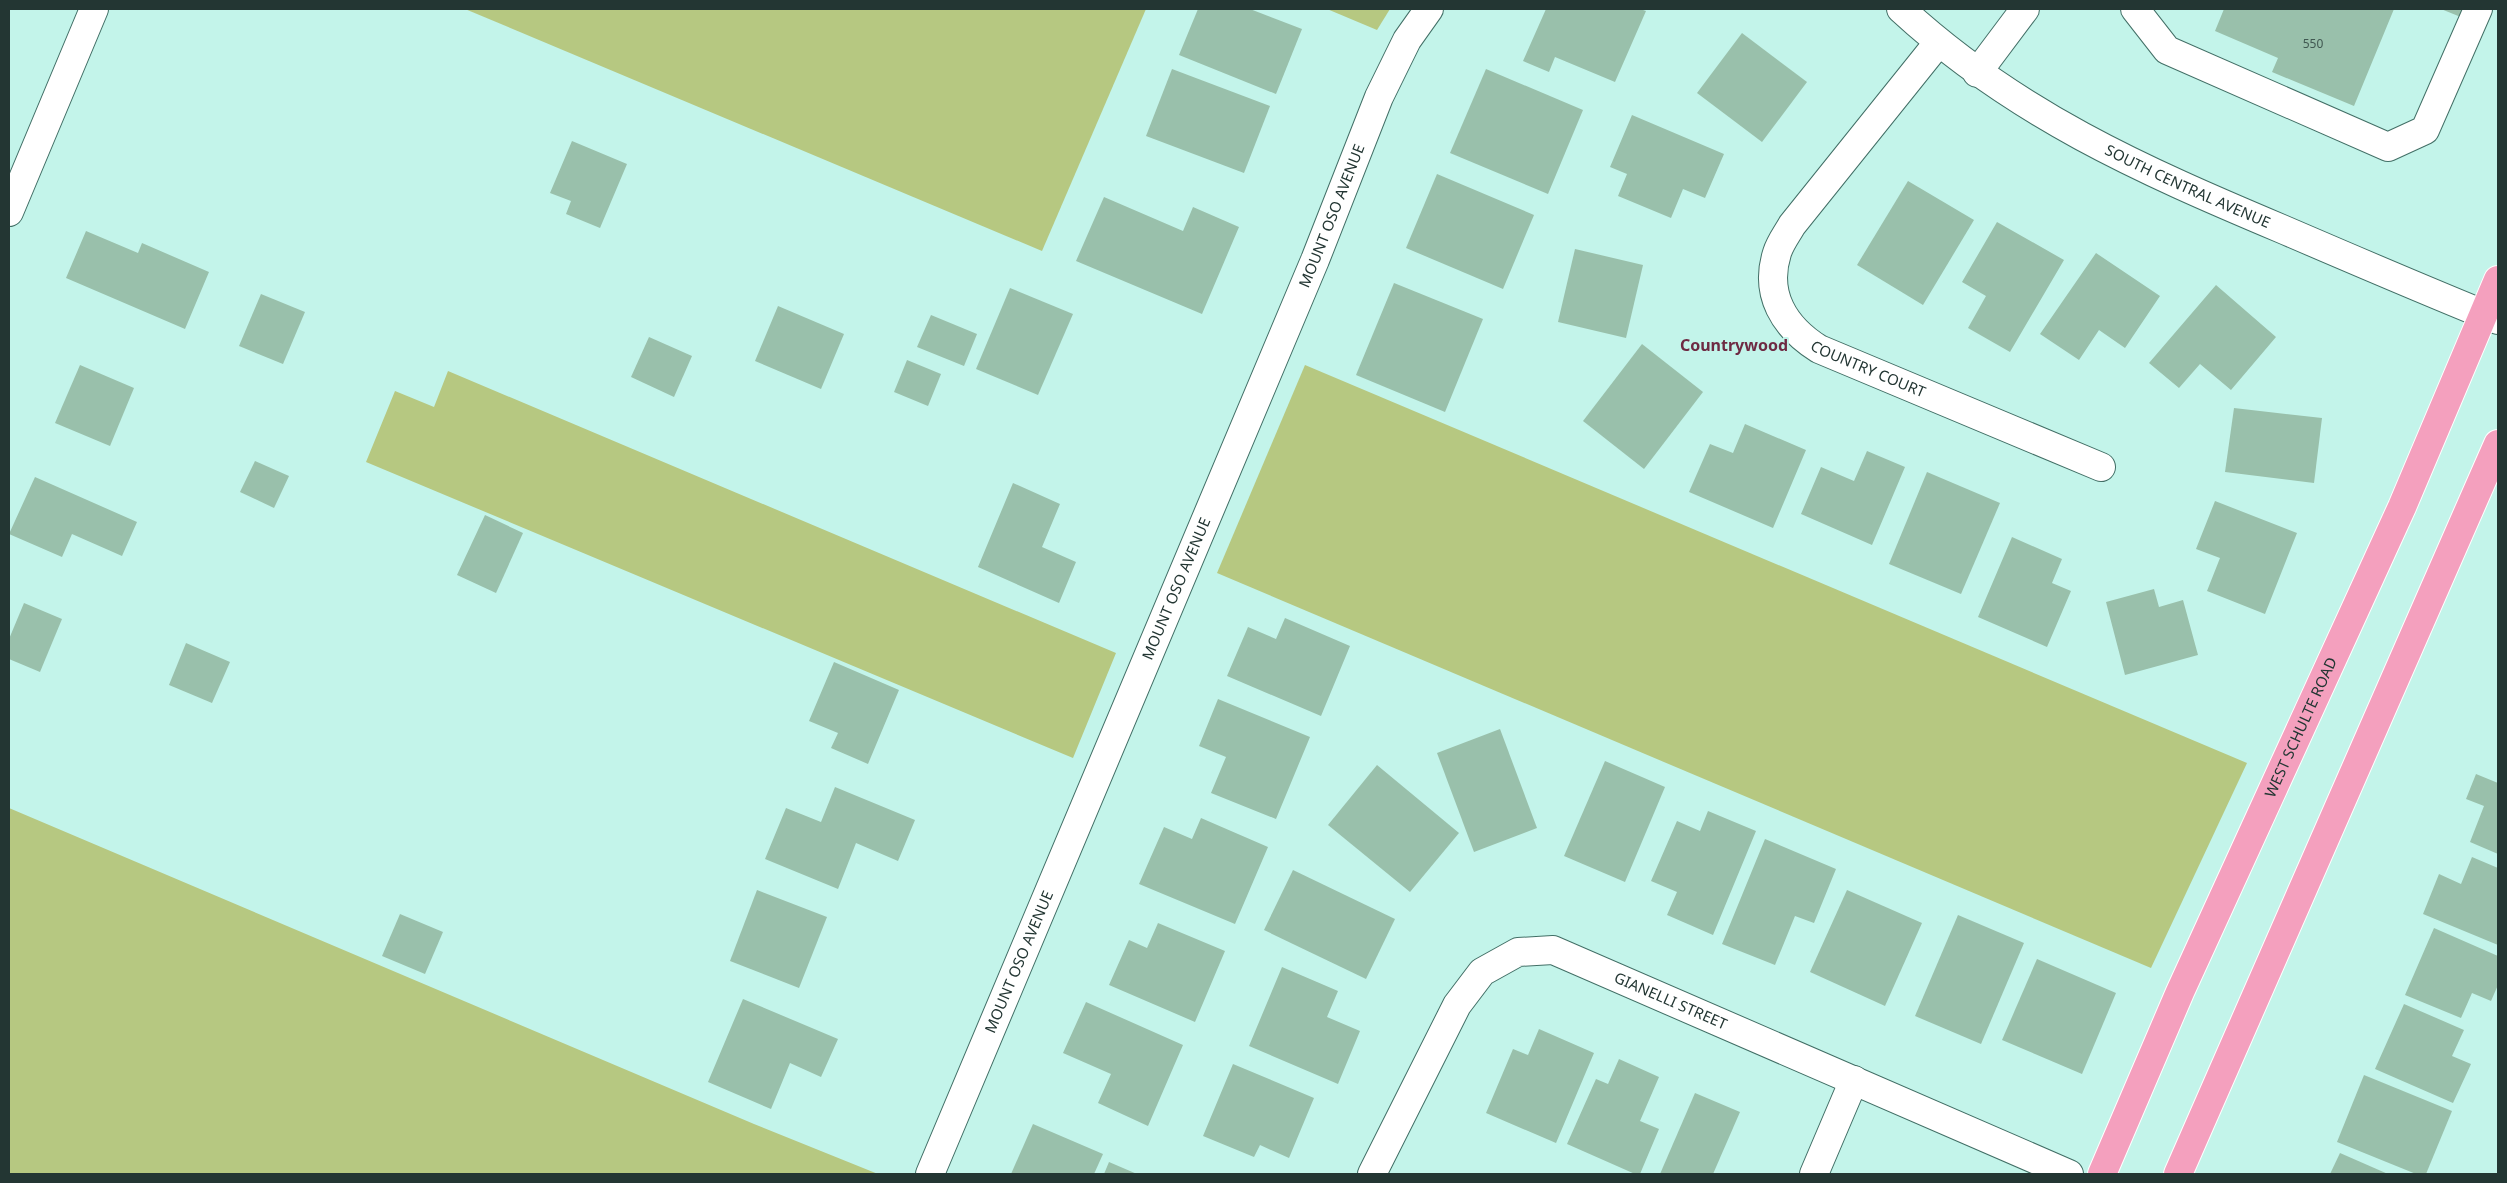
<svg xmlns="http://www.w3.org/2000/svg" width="2507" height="1183" font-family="'Noto Sans',sans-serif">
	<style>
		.grass { fill: #b6c881 }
		.building { fill: #99c0ab }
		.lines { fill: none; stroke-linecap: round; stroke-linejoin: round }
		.minor-casing { stroke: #426f66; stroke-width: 30 }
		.major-casing { stroke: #fff; stroke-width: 30 }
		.minor { stroke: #fff; stroke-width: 28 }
		.major { stroke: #f4a0be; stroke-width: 28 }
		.labels { text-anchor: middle; stroke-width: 4; stroke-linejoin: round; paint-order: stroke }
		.number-label { font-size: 12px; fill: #405851 }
		.street-label { font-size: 15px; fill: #233633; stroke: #c3f4ea }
		.neighbourhood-label { font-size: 16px; font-weight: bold; fill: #6e2a43; stroke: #c3f4ea }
	</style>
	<rect width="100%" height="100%" fill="#c3f4ea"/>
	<!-- grass -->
	<g class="grass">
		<polygon points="465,9 1146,9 1042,251"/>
		<polygon points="1327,9 1390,9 1377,30"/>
		<polygon points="1305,365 2247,763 2151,968 1217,573"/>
		<polygon points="448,371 1116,653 1073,758 366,462 395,391 434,407"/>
		<polygon points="9,808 754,1124 878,1174 9,1174"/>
	</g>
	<!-- building -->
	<g class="building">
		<polygon points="1198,9 1250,9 1302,29 1276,94 1179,55"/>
		<polygon points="1546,9 1640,9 1646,11 1615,82 1555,57 1549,72 1523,61"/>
		<polygon points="2224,9 2394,9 2354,106 2272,72 2278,58 2215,31"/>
		<polygon points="2441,9 2485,9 2478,24"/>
		<polygon points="1742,33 1807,82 1762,142 1697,93"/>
		<polygon points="1172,69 1270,106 1244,173 1146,136"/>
		<polygon points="1486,69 1583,110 1548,194 1450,153"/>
		<polygon points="1632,115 1724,154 1705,198 1683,189 1671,218 1618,196 1627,174 1610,167"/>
		<polygon points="572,141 627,164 600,228 566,214 571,201 550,193"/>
		<polygon points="1437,174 1534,215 1503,289 1406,248"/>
		<polygon points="1908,181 1974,220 1923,305 1857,265"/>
		<polygon points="1104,197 1183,231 1193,207 1239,227 1202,314 1076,261"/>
		<polygon points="1997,222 2064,260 2010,352 1968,328 1986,296 1962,282"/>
		<polygon points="86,231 138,253 142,243 209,272 185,329 66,278"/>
		<polygon points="1575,249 1643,265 1626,338 1558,322"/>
		<polygon points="2096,253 2160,296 2125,348 2099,330 2079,360 2040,334"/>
		<polygon points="1394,283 1483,319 1445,412 1356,375"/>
		<polygon points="2216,285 2276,337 2231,390 2200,364 2179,388 2149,363"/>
		<polygon points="1010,288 1073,314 1038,395 976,369"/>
		<polygon points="261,294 305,312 283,364 239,346"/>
		<polygon points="778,306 844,334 821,389 755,361"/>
		<polygon points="931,315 977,334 964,366 917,347"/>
		<polygon points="649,337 692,356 674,397 631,377"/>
		<polygon points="1642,344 1703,392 1644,469 1583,421"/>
		<polygon points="907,360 941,374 928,406 894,392"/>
		<polygon points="80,365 134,388 110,446 55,423"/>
		<polygon points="2234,408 2322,418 2314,483 2225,472"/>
		<polygon points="1745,424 1806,450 1773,528 1689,492 1710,444 1733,453"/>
		<polygon points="1867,451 1905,467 1872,545 1801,514 1821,467 1854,481"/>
		<polygon points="255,461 289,476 274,508 240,492"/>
		<polygon points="1927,472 2000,503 1961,594 1889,564"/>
		<polygon points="35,477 137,522 122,556 72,534 62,557 9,534"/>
		<polygon points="1013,483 1060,504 1042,547 1076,562 1059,603 978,567"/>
		<polygon points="2215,501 2297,533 2265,614 2207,591 2220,558 2196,549"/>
		<polygon points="485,515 523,533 496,593 457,575"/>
		<polygon points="2012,537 2062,559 2052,583 2071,591 2047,647 1978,617"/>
		<polygon points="2154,589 2159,607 2183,600 2198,655 2125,675 2106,602"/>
		<polygon points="24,603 62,619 40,672 9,659 9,639"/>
		<polygon points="1285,618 1350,646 1321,716 1227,676 1248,627 1276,639"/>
		<polygon points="186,643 230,662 212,703 169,685"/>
		<polygon points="834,662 899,690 868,764 831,748 838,733 809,721"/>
		<polygon points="1218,699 1310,737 1276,819 1211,793 1226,757 1199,746"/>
		<polygon points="1500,729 1537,828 1474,852 1437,753"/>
		<polygon points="1605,761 1665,787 1625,882 1564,856"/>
		<polygon points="1377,765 1459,833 1410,892 1328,825"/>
		<polygon points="2476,774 2498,783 2498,854 2470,842 2484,806 2466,799"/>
		<polygon points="835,787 915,820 898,861 856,843 838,889 765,859 786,808 821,822"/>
		<polygon points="1708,811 1756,831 1713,935 1667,915 1677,892 1651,881 1677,821 1700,831"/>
		<polygon points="1201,818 1268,847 1235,924 1139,884 1164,827 1192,839"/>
		<polygon points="1765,839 1836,869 1814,923 1795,916 1775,965 1722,944"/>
		<polygon points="2472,857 2498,868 2498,945 2423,914 2439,874 2461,884"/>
		<polygon points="1293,870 1395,919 1366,979 1264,930"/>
		<polygon points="757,890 827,917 799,988 730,961"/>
		<polygon points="1847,890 1922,923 1885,1006 1810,972"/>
		<polygon points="400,914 443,932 425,974 382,956"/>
		<polygon points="1958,915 2024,943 1981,1044 1915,1016"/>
		<polygon points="1158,923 1225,951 1195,1022 1109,985 1129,940 1147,948"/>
		<polygon points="2434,928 2498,956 2498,985 2491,1001 2472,993 2461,1018 2405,995"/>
		<polygon points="2037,959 2116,993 2082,1074 2002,1040"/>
		<polygon points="1282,967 1338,991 1327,1017 1360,1031 1338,1084 1249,1046"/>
		<polygon points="743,999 838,1039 821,1077 790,1063 771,1109 708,1082"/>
		<polygon points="1086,1002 1183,1045 1148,1126 1098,1103 1111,1074 1063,1053"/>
		<polygon points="2404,1004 2464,1030 2452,1056 2471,1064 2453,1103 2375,1069"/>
		<polygon points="1539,1029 1594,1053 1556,1143 1486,1113 1513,1049 1528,1055"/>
		<polygon points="1619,1059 1659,1077 1640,1121 1659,1129 1640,1174 1635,1174 1567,1144 1596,1079 1608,1084"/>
		<polygon points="1233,1064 1314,1098 1289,1158 1260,1145 1254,1157 1203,1136"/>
		<polygon points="2364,1075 2452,1111 2426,1174 2416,1174 2337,1142"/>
		<polygon points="1695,1093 1740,1112 1713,1174 1660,1174"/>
		<polygon points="1033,1124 1103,1154 1094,1174 1011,1174"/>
		<polygon points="2340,1153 2388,1174 2330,1174"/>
		<polygon points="1109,1162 1137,1174 1104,1174"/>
	</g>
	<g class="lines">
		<defs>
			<g id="minor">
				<path id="s1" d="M1901,9c114,105 241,161 381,220 72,31 144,62 216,91"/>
				<polyline points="2135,9 2167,50 2388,147 2425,130 2478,9"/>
				<path id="s2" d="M1938,43l-146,182c-5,9 -12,18 -15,28 -13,41 7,74 42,96l282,118"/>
				<polyline points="1977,73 2025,9"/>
				<polyline points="9,212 94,9"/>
				<path id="s3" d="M930,1174l385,-914 64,-163 28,-57 22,-31"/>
				<path id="s4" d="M1372,1174l85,-169 25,-33 36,-20 35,-2 516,224"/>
				<polyline points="1814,1174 1854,1080"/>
			</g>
			<g id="major">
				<path id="s5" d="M2102,1174l78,-182 222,-485 96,-227"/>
				<polyline points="2178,1174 2498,444"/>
			</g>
		</defs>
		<!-- minor casing -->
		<use href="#minor" class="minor-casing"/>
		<!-- major casing -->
		<use href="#major" class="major-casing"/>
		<!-- minor -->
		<use href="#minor" class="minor"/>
		<!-- major -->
		<use href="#major" class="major"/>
	</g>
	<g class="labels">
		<!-- number labels -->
		<g class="number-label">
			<text x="2313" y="48">550</text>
		</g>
		<!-- street labels -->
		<g class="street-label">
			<text dy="5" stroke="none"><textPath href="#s1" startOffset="339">SOUTH CENTRAL AVENUE</textPath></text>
			<text dy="5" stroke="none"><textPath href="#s3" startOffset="1039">MOUNT OSO AVENUE</textPath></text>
			<text dy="5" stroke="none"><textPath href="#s2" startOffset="432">COUNTRY COURT</textPath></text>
			<text dy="5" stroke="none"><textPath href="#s3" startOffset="635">MOUNT OSO AVENUE</textPath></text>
			<text dy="5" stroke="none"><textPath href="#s5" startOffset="489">WEST SCHULTE ROAD</textPath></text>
			<text dy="5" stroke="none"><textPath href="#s3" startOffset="230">MOUNT OSO AVENUE</textPath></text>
			<text dy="5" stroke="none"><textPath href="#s4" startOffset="435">GIANELLI STREET</textPath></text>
		</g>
		<!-- neighbourhood labels -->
		<g class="neighbourhood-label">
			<text x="1734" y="351">Countrywood</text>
		</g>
	</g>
	<!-- border -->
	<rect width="2507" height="1183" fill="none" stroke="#233633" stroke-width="20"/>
</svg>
